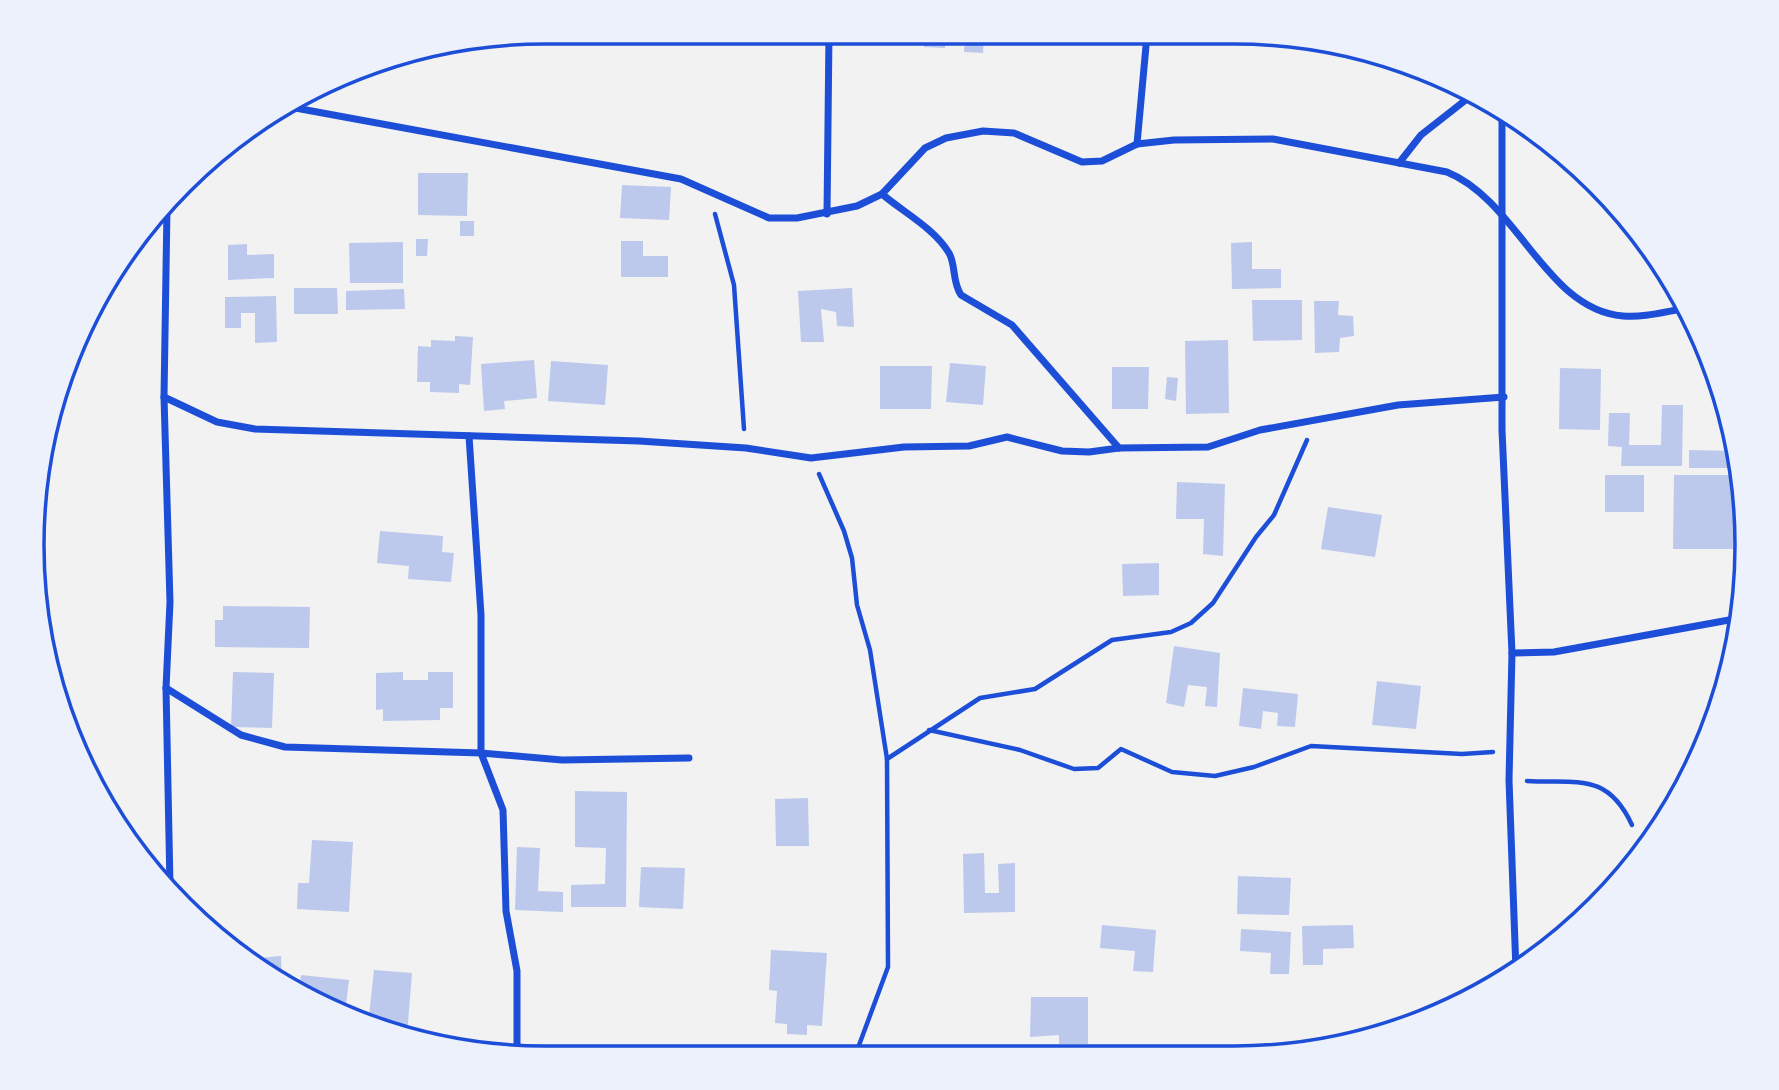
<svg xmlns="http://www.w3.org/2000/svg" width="1779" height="1090" font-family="Inter,sans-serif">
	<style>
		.building { fill: #bdc9ec }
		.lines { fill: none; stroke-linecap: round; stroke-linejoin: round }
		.path { stroke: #1d4ed8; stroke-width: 4.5 }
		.minor { stroke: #1d4ed8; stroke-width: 7 }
		.rim { fill: none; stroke: #1d4ed8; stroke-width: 3.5 }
	</style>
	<rect width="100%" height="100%" fill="#f2f2f2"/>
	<!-- building -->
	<g class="building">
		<polygon points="890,33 912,34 912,41 890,41"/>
		<polygon points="925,34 946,34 945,48 924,47"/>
		<polygon points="965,34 984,34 983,53 964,52"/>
		<polygon points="418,173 468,173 467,216 418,215"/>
		<polygon points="622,185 671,187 669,220 620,218"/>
		<rect x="460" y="221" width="14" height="15"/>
		<polygon points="416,239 428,239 427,256 416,256"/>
		<polygon points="621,241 643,241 643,256 668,256 668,277 621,277"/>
		<polygon points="403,242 403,283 350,283 349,243"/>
		<polygon points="1252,242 1252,269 1281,269 1281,288 1232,289 1231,243"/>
		<polygon points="247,244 247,255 274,254 274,278 228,280 228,245"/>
		<polygon points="294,288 337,288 338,314 294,314"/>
		<polygon points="852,288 854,327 837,326 836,312 821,309 824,342 801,342 798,291"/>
		<polygon points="404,289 405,309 346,310 346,291"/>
		<polygon points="276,296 277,342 255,343 255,313 241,313 241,328 225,328 225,297"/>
		<polygon points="1252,300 1302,300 1302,340 1253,341"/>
		<polygon points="1314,301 1339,301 1338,315 1353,316 1354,336 1340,338 1339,352 1315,353"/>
		<polygon points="455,336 473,337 470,385 459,384 459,393 430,392 430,382 417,382 418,346 431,347 431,340 455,341"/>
		<polygon points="1228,340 1229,413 1186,414 1185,341"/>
		<polygon points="534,360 537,398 504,401 505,409 484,411 481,364"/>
		<polygon points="551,361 608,365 605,405 548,401"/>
		<polygon points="950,363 986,366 983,405 946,402"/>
		<polygon points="880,366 932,366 931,409 880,409"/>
		<polygon points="1112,367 1149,367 1148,409 1112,409"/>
		<polygon points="1560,368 1601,369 1600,430 1559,429"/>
		<polygon points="1167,377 1178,378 1176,401 1165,399"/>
		<polygon points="1662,405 1683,405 1682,466 1621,466 1622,447 1608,446 1609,413 1630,413 1629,445 1661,445"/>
		<polygon points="1689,450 1737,451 1741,468 1689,468"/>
		<rect x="1605" y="475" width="39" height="37"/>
		<polygon points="1674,475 1742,475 1742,549 1673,549"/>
		<polygon points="1177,482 1225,484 1223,556 1203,554 1204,519 1176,519"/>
		<polygon points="1328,507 1382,515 1375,557 1321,549"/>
		<polygon points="380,531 443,536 442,552 454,553 451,582 408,579 409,566 377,563"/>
		<polygon points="1159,563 1159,595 1123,596 1122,564"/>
		<polygon points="223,606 310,607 309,648 215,647 215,620 223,620"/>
		<polygon points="1174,646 1220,653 1217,707 1205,706 1207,687 1188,685 1184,707 1166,703"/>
		<polygon points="233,672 274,673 272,728 231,727"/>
		<polygon points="403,672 403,680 428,680 428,672 453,672 453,708 440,708 440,720 383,721 383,709 376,710 376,673"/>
		<polygon points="1377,681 1421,686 1416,729 1372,725"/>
		<polygon points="1243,688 1298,694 1295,727 1277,726 1278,713 1263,711 1261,729 1239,726"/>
		<polygon points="575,791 627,792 626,907 571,907 571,885 605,884 606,848 575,847"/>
		<polygon points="808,798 809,846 776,846 775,799"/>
		<polygon points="312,840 353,842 349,912 297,909 298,883 309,883"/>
		<polygon points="517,847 540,848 538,891 563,892 563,912 515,910"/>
		<polygon points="984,853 985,893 999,893 998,864 1015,863 1015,912 964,913 963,854"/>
		<polygon points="641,867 685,868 683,909 639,907"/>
		<polygon points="1238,876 1291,878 1289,915 1237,914"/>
		<polygon points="1102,925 1156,930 1153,972 1133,971 1135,951 1100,948"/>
		<polygon points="1353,925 1354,948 1323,949 1323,965 1303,965 1302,926"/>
		<polygon points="1241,929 1291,932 1289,974 1270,974 1271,953 1240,951"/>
		<polygon points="771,950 827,953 822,1026 807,1025 807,1035 787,1034 787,1024 775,1023 777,991 769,990"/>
		<polygon points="281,956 282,981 243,959"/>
		<polygon points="374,970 412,973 407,1035 368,1025"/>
		<polygon points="301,975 349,980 345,1013 335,1012 299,991"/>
		<polygon points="1031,997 1088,997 1088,1044 1059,1044 1059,1035 1030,1037"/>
	</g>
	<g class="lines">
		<!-- path -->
		<g class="path">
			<polyline points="715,214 734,285 744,429"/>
			<polyline points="819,474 844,531 852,558 857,605 870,650 887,759 888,967 855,1056"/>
			<polyline points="929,730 1020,750 1074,769 1098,768 1121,749 1172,772 1215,776 1254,767 1311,746 1462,754 1493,752"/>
			<polyline points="887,759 980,698 1035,689 1112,640 1171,632 1191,623 1213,603 1256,537 1274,515 1307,440"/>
			<path d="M1527,781c49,3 80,-10 105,44"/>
		</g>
		<!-- minor -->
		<g class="minor">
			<path d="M290,107l391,72 88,39h28l60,-12 25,-12 43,-46 21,-10 37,-7 31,2 68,29 20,-1 35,-17 37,-4 99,-1 174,33c71,29 99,138 176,144 22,2 44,-5 65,-8"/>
			<polyline points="1502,112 1502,430 1512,653 1509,780 1516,971"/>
			<polyline points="1137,144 1147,35"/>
			<polyline points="1399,163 1421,135 1472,95"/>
			<path d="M882,194c21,18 52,34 67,59 7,12 3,29 12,42l51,30 107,123"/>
			<polyline points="167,208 164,397 170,602 166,688 170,886"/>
			<polyline points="827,214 829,33"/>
			<polyline points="164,397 217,422 255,429 639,441 746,448 811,458 904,447 969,446 1007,437 1062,451 1089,452 1119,448 1208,447 1260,430 1398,405 1504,397"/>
			<polyline points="469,436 481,615 481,753 503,810 506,911 517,971 517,1054"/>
			<polyline points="1512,653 1554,652 1740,618"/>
			<polyline points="166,688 241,735 285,747 481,753 562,760 689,758"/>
		</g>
	</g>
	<!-- crop -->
	<path d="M0 0H1779V1090H0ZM545 44H1234A501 501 0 0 1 1735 545V545A501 501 0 0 1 1234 1046H545A501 501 0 0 1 44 545V545A501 501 0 0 1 545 44Z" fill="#edf1fc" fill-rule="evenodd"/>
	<path class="rim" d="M545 44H1234A501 501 0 0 1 1735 545V545A501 501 0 0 1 1234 1046H545A501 501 0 0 1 44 545V545A501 501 0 0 1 545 44Z"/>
</svg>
